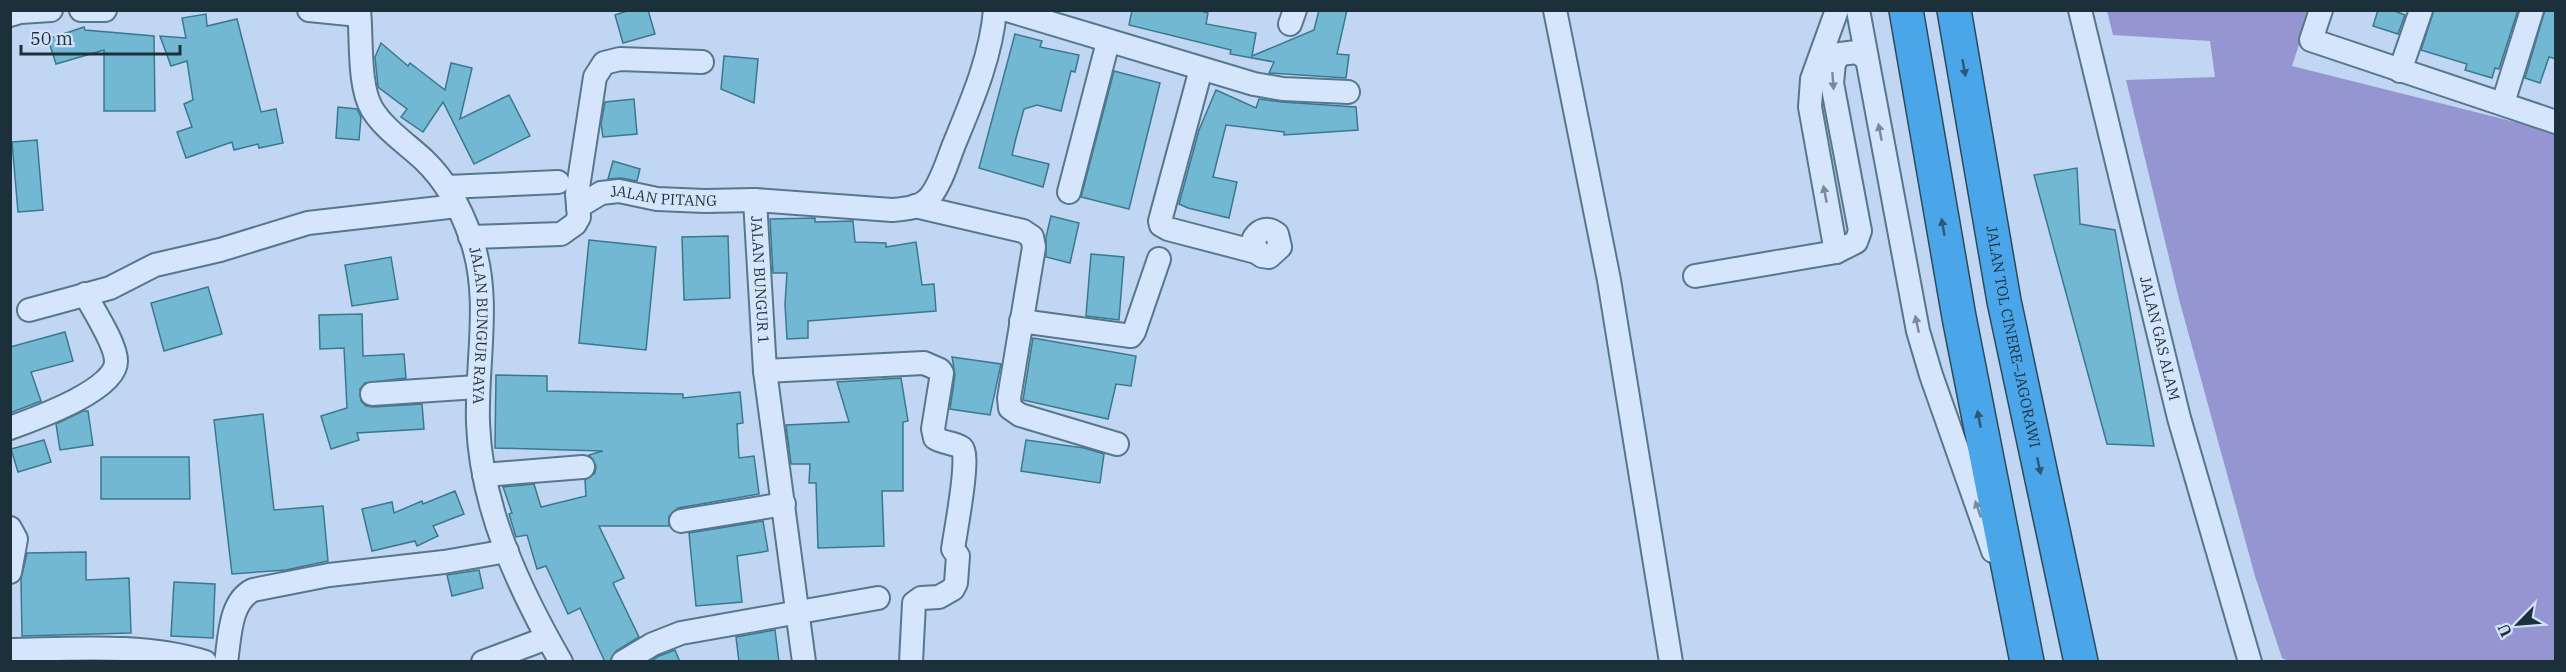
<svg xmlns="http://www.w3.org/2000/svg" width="2566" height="672" font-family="'IBM Plex Serif',serif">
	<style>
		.green { fill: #9495d1 }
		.building { fill: #73b8d3; stroke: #3a788e; stroke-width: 1.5 }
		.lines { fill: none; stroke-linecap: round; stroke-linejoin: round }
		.minor-casing { stroke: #57778d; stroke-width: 26 }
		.highway-casing { stroke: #2b4b5a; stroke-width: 36 }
		.minor { stroke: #d5e6fc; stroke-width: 22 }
		.highway { stroke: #4aa5e9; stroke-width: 33 }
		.oneway { fill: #2c5978 }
		.oneway2 { fill: #788b9c }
		.labels { text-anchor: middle; stroke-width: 4.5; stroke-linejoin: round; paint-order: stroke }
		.street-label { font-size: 15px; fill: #1c303b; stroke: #d1e2f8 }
	</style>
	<rect width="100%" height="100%" fill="#c1d6f2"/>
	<!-- green -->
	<polygon class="green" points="2107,11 2310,11 2292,66 2555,132 2555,661 2291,662 2282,658 2255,576 2179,299 2126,80 2215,77 2210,41 2113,35"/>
	<!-- building -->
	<g class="building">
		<polygon points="630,10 648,10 655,34 623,43 615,15"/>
		<polygon points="1132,10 1198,10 1208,13 1206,24 1256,33 1252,56 1314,30 1319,10 1347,10 1337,54 1349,55 1346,78 1269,73 1274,62 1230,54 1231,50 1129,25"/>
		<polygon points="2378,10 2392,10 2405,15 2398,34 2373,26"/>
		<polygon points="2434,10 2518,10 2499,69 2495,68 2492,78 2465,70 2467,64 2421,50"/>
		<polygon points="2545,10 2556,10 2556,59 2549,57 2540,83 2525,78"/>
		<polygon points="206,14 207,26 237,19 261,112 276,109 283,143 259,148 258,144 234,150 232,142 186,158 177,132 192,127 184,104 193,100 187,61 171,66 160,36 186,38 182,18"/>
		<polygon points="84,27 85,30 154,36 155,111 104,111 104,50 56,64 48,39"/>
		<polygon points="1015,34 1042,41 1040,47 1079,55 1075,72 1071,71 1061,111 1037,105 1024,109 1016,138 1012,155 1049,164 1043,187 979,168"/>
		<polygon points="381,43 408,66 410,63 445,90 451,63 472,68 460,119 509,95 530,136 474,164 443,102 423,132 401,117 407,109 378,87 375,57"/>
		<polygon points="724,56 758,59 754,103 721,89"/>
		<polygon points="1114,71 1160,83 1129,209 1081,197"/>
		<polygon points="1216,90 1256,108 1259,99 1282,102 1356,107 1358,130 1284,135 1284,132 1226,125 1213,177 1237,182 1229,218 1188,208 1179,204 1199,130"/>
		<polygon points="634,99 637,134 603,137 601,124 605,102"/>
		<polygon points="338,107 357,109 361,117 359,140 336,138"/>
		<polygon points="37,140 43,210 18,212 12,142"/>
		<polygon points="613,161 640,169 637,181 621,178 608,179"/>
		<polygon points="2077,168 2080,224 2115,230 2154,446 2107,444 2034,175"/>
		<polygon points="1051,216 1079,223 1070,263 1046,257 1046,237"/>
		<polygon points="815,218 815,222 853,221 855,242 886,243 886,247 916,242 922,285 934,284 936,311 808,321 808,338 787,339 785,304 787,273 773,273 770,219"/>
		<polygon points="728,236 730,298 684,300 682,237"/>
		<polygon points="589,240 656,247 646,350 579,343"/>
		<polygon points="1091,254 1124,257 1119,320 1086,316"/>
		<polygon points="391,257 398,299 352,306 345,265"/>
		<polygon points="208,287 222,334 164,351 151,303"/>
		<polygon points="362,314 363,356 404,354 406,378 365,383 360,389 361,401 366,406 373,407 422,404 424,429 357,433 359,440 331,449 321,416 347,408 344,348 320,349 319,315"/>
		<polygon points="65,332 73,361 31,372 41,401 10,413 10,347"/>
		<polygon points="1033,338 1136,356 1131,386 1116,384 1108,419 1023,400"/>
		<polygon points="952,357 1001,364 990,415 950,409 955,375"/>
		<polygon points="496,375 547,376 547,391 683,394 683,398 740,392 743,423 737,424 739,458 754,456 759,494 678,508 669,516 669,526 599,526 624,578 613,583 639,637 616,651 610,662 605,662 580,608 568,614 546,566 537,569 527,535 516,537 509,514 512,513 503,487 534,484 541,507 586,496 585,480 595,473 596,466 589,455 603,451 495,448"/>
		<polygon points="901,378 908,421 903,422 903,491 882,491 884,546 818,548 816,483 809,483 810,464 791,464 786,425 849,422 837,382"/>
		<polygon points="83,411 88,411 93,445 60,450 56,424"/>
		<polygon points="263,414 274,510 323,506 328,561 286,570 232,574 214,420"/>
		<polygon points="44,440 51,462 18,472 11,449"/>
		<polygon points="1026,440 1084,448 1104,454 1100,483 1021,471"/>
		<polygon points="101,457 189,457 190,499 101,499"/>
		<polygon points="455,491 464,514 433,526 438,536 417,546 415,541 372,551 362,509 392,502 394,513 422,501 423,504"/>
		<polygon points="763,521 768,551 737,556 742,602 696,606 689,533"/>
		<polygon points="86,552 86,580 129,578 131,633 22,636 21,579 27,553"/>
		<polygon points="479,570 483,588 452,596 447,575"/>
		<polygon points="174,582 215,584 213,638 171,636"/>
		<polygon points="775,630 779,662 739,662 736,637"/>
		<polygon points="675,650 680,662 650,662 659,656"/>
	</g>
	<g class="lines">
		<defs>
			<g id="minor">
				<polyline points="81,10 105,10"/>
				<polyline points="309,10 359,15"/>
				<path id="s1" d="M359,10c3,28 -1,76 13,99 12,20 35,35 52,51 22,21 37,49 47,78 21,60 5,123 7,185 3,85 41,166 83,239"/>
				<polyline points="1007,10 1254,84 1283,89 1348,92"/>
				<polyline points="1555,10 1609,280 1671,662"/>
				<polyline points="1858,10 1918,331 1931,375 1993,551"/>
				<path id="s2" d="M2080,10l99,408 71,244"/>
				<polyline points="2321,10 2311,40 2556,122"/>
				<polyline points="10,15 20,12 51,10"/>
				<polyline points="1290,24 1295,10"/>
				<path d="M1201,69l-41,152 1,4 7,4 88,23 6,4 7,1 11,-10 -3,-13c-9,-7 -17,-5 -23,4l2,14"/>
				<polyline points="2400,71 2421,10"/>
				<polyline points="2503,103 2532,10"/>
				<polyline points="447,187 558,182"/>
				<polyline points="1069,192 1108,42"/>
				<path id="s3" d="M755,200l10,171 39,291"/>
				<polyline points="915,206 1023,231 1032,237 1034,247 1009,398 1010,408 1020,415 1117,444"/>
				<path id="s4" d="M578,207l23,-14 18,-2 38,8 48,2 50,-1 137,10c13,-1 29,-2 38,-13 11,-14 17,-34 23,-50 18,-44 38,-89 42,-137"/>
				<polyline points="470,237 561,234 575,224 579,217 577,194 595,77 604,63 620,59 702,62"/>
				<polyline points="1836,252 1810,107 1812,79 1837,10"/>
				<polyline points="1695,276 1836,252 1856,242 1860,231 1832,83 1834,63 1840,54 1857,52 1866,58"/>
				<polyline points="29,310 110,288 155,265 220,250 308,223 457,206"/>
				<polyline points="1021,321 1131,336 1134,332 1159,259"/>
				<path d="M765,371l159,-8 16,7 2,3 -9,56 2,9c8,5 20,5 27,10 8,7 -6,81 -8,95l-1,6 5,7 -2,27 -3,6 -14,8 -18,1 -7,5 -3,59"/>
				<polyline points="372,394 477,387"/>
				<path d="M10,428c24,-9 107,-38 106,-67 0,-17 -22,-50 -31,-67"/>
				<polyline points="484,475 583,467"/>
				<polyline points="681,521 784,504"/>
				<polyline points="10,528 16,539 10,572"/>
				<path d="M10,650c64,-1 134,-7 195,12"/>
				<path d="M226,662c4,-24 3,-60 27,-72l76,-15 115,-13 63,-11"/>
				<polyline points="483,662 547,638"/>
				<polyline points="623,662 653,644 681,633 878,598"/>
			</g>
			<g id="highway">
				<polyline points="1906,10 1959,317 2027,662"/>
				<path id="s5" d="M1954,10l50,291 77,361"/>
			</g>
		</defs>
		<!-- minor casing -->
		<use href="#minor" class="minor-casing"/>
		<!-- highway casing -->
		<use href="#highway" class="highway-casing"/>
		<!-- minor -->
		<use href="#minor" class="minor"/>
		<!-- highway -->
		<use href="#highway" class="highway"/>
	</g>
	<!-- one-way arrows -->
	<defs><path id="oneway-solid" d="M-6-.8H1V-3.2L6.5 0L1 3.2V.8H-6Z" transform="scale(1.5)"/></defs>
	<g class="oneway">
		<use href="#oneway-solid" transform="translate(1964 68) rotate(80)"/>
		<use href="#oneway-solid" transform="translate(1943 227) rotate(-100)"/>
		<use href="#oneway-solid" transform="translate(1979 419) rotate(-101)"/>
		<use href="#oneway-solid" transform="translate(2039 466) rotate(78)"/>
	</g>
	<g class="oneway2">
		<use href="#oneway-solid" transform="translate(1833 81) rotate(86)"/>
		<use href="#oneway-solid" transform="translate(1880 132) rotate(-101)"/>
		<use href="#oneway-solid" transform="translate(1825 194) rotate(-101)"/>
		<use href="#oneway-solid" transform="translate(1917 324) rotate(-102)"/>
		<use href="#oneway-solid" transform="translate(1978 509) rotate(-109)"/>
	</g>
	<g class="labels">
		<!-- street labels -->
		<g class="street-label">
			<text dy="5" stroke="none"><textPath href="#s4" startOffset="90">JALAN PITANG</textPath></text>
			<text dy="5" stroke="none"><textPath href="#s3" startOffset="80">JALAN BUNGUR 1</textPath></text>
			<text dy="5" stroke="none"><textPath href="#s1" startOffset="354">JALAN BUNGUR RAYA</textPath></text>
			<text dy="5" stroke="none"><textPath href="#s5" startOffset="332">JALAN TOL CINERE–JAGORAWI</textPath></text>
			<text dy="5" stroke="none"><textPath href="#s2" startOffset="338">JALAN GAS ALAM</textPath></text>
		</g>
	</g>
	<!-- border -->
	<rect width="2566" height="672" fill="none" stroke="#1c303b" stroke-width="24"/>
	<!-- north arrow -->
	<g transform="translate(2518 624) rotate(245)" stroke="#d1e2f8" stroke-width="4.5" paint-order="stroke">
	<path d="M0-4.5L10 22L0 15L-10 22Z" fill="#1c303b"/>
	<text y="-9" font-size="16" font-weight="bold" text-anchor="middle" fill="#1c303b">U</text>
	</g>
	<!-- scale -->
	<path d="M21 45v9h159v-9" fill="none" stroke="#1c303b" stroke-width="3"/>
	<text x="30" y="45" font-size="18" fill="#1c303b" stroke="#d1e2f8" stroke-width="4.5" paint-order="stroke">50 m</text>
</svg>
